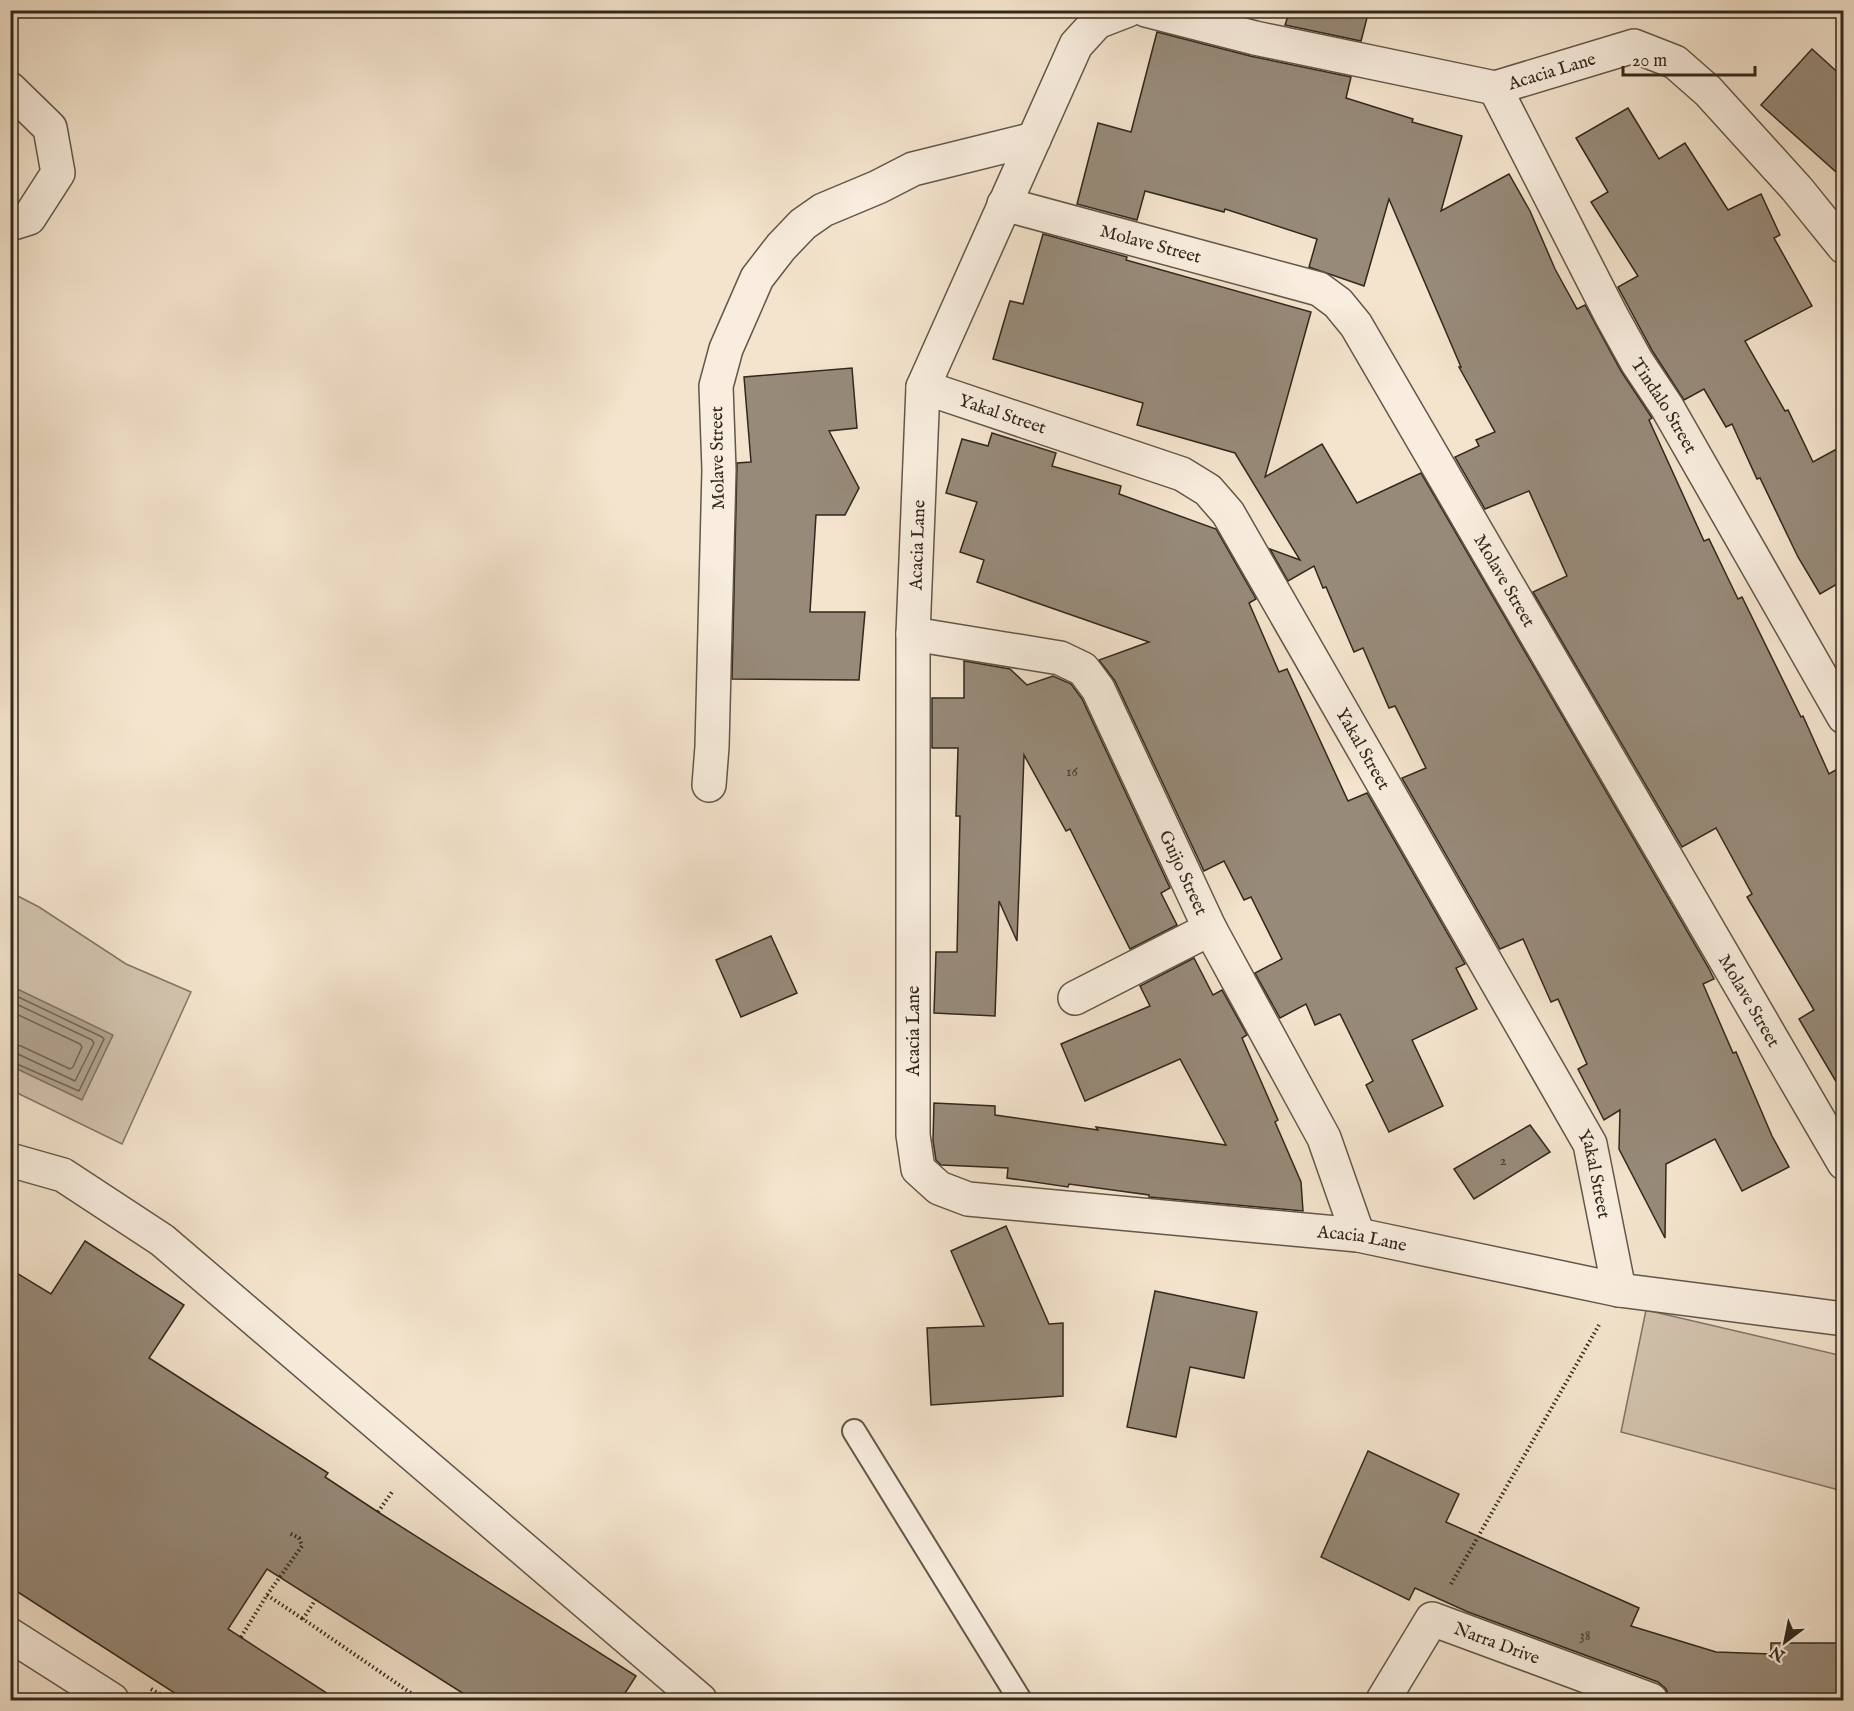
<svg xmlns="http://www.w3.org/2000/svg" width="1854" height="1711" font-family="'IM FELL English',serif">
	<style>
		.green { fill: #d3c4af; stroke: #827666; stroke-width: 1.5 }
		.water { fill: #b2a491; stroke: #7f7263; stroke-width: 1.5 }
		.lines { fill: none; stroke-linecap: round; stroke-linejoin: round }
		.shore { stroke: #726657; stroke-width: 1.5 }
		.building { fill: #978a79; stroke: #32281d; stroke-width: 1.5 }
		.service-casing { stroke: #625749; stroke-width: 26 }
		.minor-casing { stroke: #625749; stroke-width: 36 }
		.path { stroke: #32281d; stroke-width: 4; stroke-dasharray: 1.5 3; stroke-linecap: butt }
		.service { stroke: #f8edde; stroke-width: 22 }
		.minor { stroke: #f8edde; stroke-width: 33 }
		.labels { text-anchor: middle; stroke-width: 4.5; stroke-linejoin: round; paint-order: stroke }
		.number-label { font-size: 15px; fill: #4b4034 }
		.street-label { font-size: 18px; fill: #32281d; stroke: #f8edde }
	</style>
	<rect width="100%" height="100%" fill="#f4e4cd"/>
	<filter id="stains"><feTurbulence type="fractalNoise" baseFrequency=".00333" numOctaves="4"/><feColorMatrix values="0 0 0 0 .2 0 0 0 0 .09 0 0 0 0 .02 0 0 0 .5 -.17"/></filter>
	<radialGradient id="worn" r=".72"><stop offset=".6" stop-color="#630" stop-opacity="0"/><stop offset="1" stop-color="#630" stop-opacity=".3"/></radialGradient>
	<!-- green -->
	<g class="green">
		<polygon points="10,892 39,907 126,964 191,992 122,1144 11,1090"/>
		<polygon points="1646,1310 1843,1356 1844,1470 1839,1490 1621,1432"/>
	</g>
	<!-- water -->
	<polygon class="water" points="11,986 113,1035 82,1100 11,1066"/>
	<g class="lines">
		<!-- shore -->
		<g class="shore">
			<polyline points="10,993 102,1037 104,1039 79,1091 10,1061"/>
			<polyline points="10,1001 92,1040 94,1043 75,1081 18,1054 10,1053"/>
			<polyline points="10,1011 80,1044 82,1047 73,1067 70,1069 21,1046 10,1044"/>
		</g>
	</g>
	<!-- building -->
	<g class="building">
		<polygon points="1290,10 1369,10 1361,41 1285,25"/>
		<polygon points="1157,32 1250,56 1351,77 1346,98 1413,119 1412,122 1462,136 1441,211 1509,174 1530,211 1555,269 1577,309 1585,305 1621,371 1652,418 1649,420 1704,541 1709,539 1738,599 1742,597 1801,717 1803,716 1829,774 1844,765 1844,1095 1799,1019 1814,1010 1747,897 1752,894 1716,828 1682,847 1533,592 1567,576 1529,491 1485,509 1455,457 1479,446 1476,440 1495,432 1459,367 1461,367 1389,199 1364,286 1309,267 1317,239 1225,209 1224,212 1145,191 1137,220 1077,204 1098,123 1131,132"/>
		<polygon points="1812,49 1844,78 1844,179 1761,105"/>
		<polygon points="1628,108 1659,159 1685,143 1728,210 1761,194 1780,235 1774,238 1812,306 1745,341 1785,411 1788,410 1813,462 1844,445 1844,580 1820,594 1798,557 1760,478 1757,479 1732,424 1726,427 1704,389 1684,400 1653,352 1618,287 1638,276 1591,202 1608,192 1576,138"/>
		<polygon points="1043,234 1127,257 1126,260 1311,312 1265,477 1322,444 1357,503 1421,473 1708,967 1714,979 1703,984 1733,1053 1736,1052 1772,1136 1789,1167 1742,1191 1715,1139 1666,1164 1665,1238 1619,1149 1620,1110 1604,1120 1578,1069 1587,1064 1558,999 1551,1002 1523,939 1500,949 1402,778 1426,768 1395,706 1389,708 1363,648 1354,652 1326,587 1323,588 1314,566 1288,581 1270,549 1300,560 1235,453 1137,425 1143,403 993,359 1010,301 1023,304"/>
		<polygon points="852,368 857,428 829,431 859,488 845,515 816,515 810,612 865,612 859,680 732,679 737,463 751,462 744,377"/>
		<polygon points="992,433 1056,453 1052,466 1121,486 1119,494 1216,529 1256,599 1249,603 1279,672 1287,669 1348,801 1367,793 1465,964 1456,968 1477,1009 1412,1040 1443,1106 1389,1132 1366,1085 1373,1081 1340,1014 1315,1025 1306,1004 1280,1018 1255,973 1282,959 1251,897 1244,900 1224,861 1204,871 1115,681 1099,660 1149,642 977,582 984,560 960,552 977,502 946,493 962,439 988,446"/>
		<polygon points="964,661 1010,669 1027,685 1053,676 1071,684 1082,699 1170,888 1161,893 1177,925 1130,949 1070,829 1066,831 1024,755 1017,941 999,901 995,1016 934,1013 936,952 957,952 960,816 956,816 958,748 932,748 932,698 964,698"/>
		<polygon points="771,936 797,993 741,1017 716,960"/>
		<polygon points="1194,958 1213,995 1222,990 1247,1035 1242,1038 1278,1120 1275,1122 1301,1182 1303,1211 1149,1197 1149,1195 1069,1184 1068,1187 1007,1178 1008,1168 941,1165 936,1160 933,1141 934,1103 995,1106 995,1115 1098,1130 1096,1127 1226,1145 1180,1059 1085,1101 1061,1044 1150,1006 1140,986"/>
		<polygon points="1530,1125 1550,1152 1474,1199 1454,1169"/>
		<polygon points="1006,1226 1049,1324 1063,1323 1063,1396 931,1405 927,1328 984,1326 951,1251"/>
		<polygon points="85,1241 184,1305 149,1358 328,1473 325,1477 378,1512 636,1676 620,1701 475,1701 267,1569 228,1629 339,1701 187,1701 10,1587 10,1269 51,1294"/>
		<polygon points="1155,1291 1257,1312 1244,1378 1190,1367 1176,1437 1127,1427"/>
		<polygon points="1368,1451 1459,1494 1446,1522 1639,1608 1631,1626 1716,1652 1771,1654 1771,1643 1844,1643 1844,1701 1671,1701 1666,1689 1658,1682 1468,1612 1415,1588 1409,1600 1321,1557"/>
	</g>
	<g class="lines">
		<defs>
			<polyline id="service" points="854,1431 1020,1700"/>
			<g id="minor">
				<path id="s1" d="M1128,10l-31,12 -21,23 -153,342 -10,247v501l5,34 21,19 29,11 390,36 261,55 225,29"/>
				<path id="s2" d="M1146,10l109,28 240,50 139,-42 41,16 33,29 89,98 47,58"/>
				<path id="s3" d="M1495,88l116,227 26,47 30,45 177,310"/>
				<polyline points="10,89 50,128 58,173 29,218 10,224"/>
				<path id="s4" d="M1004,204l315,85 19,14 18,22 488,838"/>
				<path id="s5" d="M923,387l259,87 26,16 20,23 362,631 29,146"/>
				<path id="s6" d="M913,634l147,24 23,11 15,20 112,240 114,209 34,97"/>
				<polyline points="709,785 712,747 719,470 716,386 726,349 757,278 781,247 803,224 823,210 878,187 913,169 1034,139"/>
				<polyline points="1075,998 1210,929"/>
				<polyline points="10,1160 63,1175 162,1240 700,1700"/>
				<polyline points="10,1635 112,1700"/>
				<path id="s7" d="M1383,1700l49,-81 219,81"/>
			</g>
		</defs>
		<!-- service casing -->
		<use href="#service" class="service-casing"/>
		<!-- minor casing -->
		<use href="#minor" class="minor-casing"/>
		<!-- path -->
		<g class="path">
			<polyline points="378,1512 392,1492 394,1493"/>
			<polyline points="1451,1584 1599,1325"/>
			<polyline points="267,1595 302,1546 299,1538 289,1533"/>
			<polyline points="316,1599 303,1619 421,1700"/>
			<polyline points="241,1637 267,1595 303,1619"/>
			<polyline points="151,1689 171,1700"/>
		</g>
		<!-- service -->
		<use href="#service" class="service"/>
		<!-- minor -->
		<use href="#minor" class="minor"/>
	</g>
	<g class="labels">
		<!-- number labels -->
		<g class="number-label">
			<text x="1072" y="776">16</text>
			<text x="1503" y="1165">2</text>
			<text x="1585" y="1640">38</text>
		</g>
		<!-- street labels -->
		<g class="street-label">
			<text dy="6" stroke="none"><textPath href="#s2" startOffset="417">Acacia Lane</textPath></text>
			<text dy="6" stroke="none"><textPath href="#s4" startOffset="152">Molave Street</textPath></text>
			<text dy="6" stroke="none"><textPath href="#s3" startOffset="360">Tindalo Street</textPath></text>
			<text dy="6" stroke="none"><textPath href="#s5" startOffset="84">Yakal Street</textPath></text>
			<text transform="translate(717 458) rotate(-91)" y="6">Molave Street</text>
			<text transform="translate(917 545) rotate(-88)" y="6">Acacia Lane</text>
			<text dy="6" stroke="none"><textPath href="#s4" startOffset="674">Molave Street</textPath></text>
			<text dy="6" stroke="none"><textPath href="#s5" startOffset="606">Yakal Street</textPath></text>
			<text dy="6" stroke="none"><textPath href="#s6" startOffset="402">Guijo Street</textPath></text>
			<text dy="6" stroke="none"><textPath href="#s4" startOffset="1160">Molave Street</textPath></text>
			<text transform="translate(913 1031) rotate(-90)" y="6">Acacia Lane</text>
			<text dy="6" stroke="none"><textPath href="#s5" startOffset="1092">Yakal Street</textPath></text>
			<text dy="6" stroke="none"><textPath href="#s1" startOffset="1677">Acacia Lane</textPath></text>
			<text dy="6" stroke="none"><textPath href="#s7" startOffset="164">Narra Drive</textPath></text>
		</g>
	</g>
	<!-- margin -->
	<rect width="1854" height="1711" fill="none" stroke="#f4e4cd" stroke-width="36"/>
	<rect x="12" y="12" width="1830" height="1687" fill="none" stroke="#32281d" stroke-width="3"/>
	<rect x="18" y="18" width="1818" height="1675" fill="none" stroke="#32281d" stroke-width="1.5"/>
	<!-- north arrow -->
	<g transform="translate(1785 1642) rotate(212)" stroke="#f8edde" stroke-width="4.5" paint-order="stroke">
	<path d="M0-4.5L10 22L0 15L-10 22Z" fill="#32281d"/>
	<text y="-9" font-size="16" font-weight="bold" text-anchor="middle" fill="#32281d">N</text>
	</g>
	<!-- scale -->
	<path d="M1623 66v9h132v-9" fill="none" stroke="#32281d" stroke-width="3"/>
	<text x="1632" y="66" font-size="18" fill="#32281d" stroke="#f8edde" stroke-width="4.5" paint-order="stroke">20 m</text>
	<rect width="100%" height="100%" filter="url(#stains)"/>
	<rect width="100%" height="100%" fill="url(#worn)"/>
</svg>
